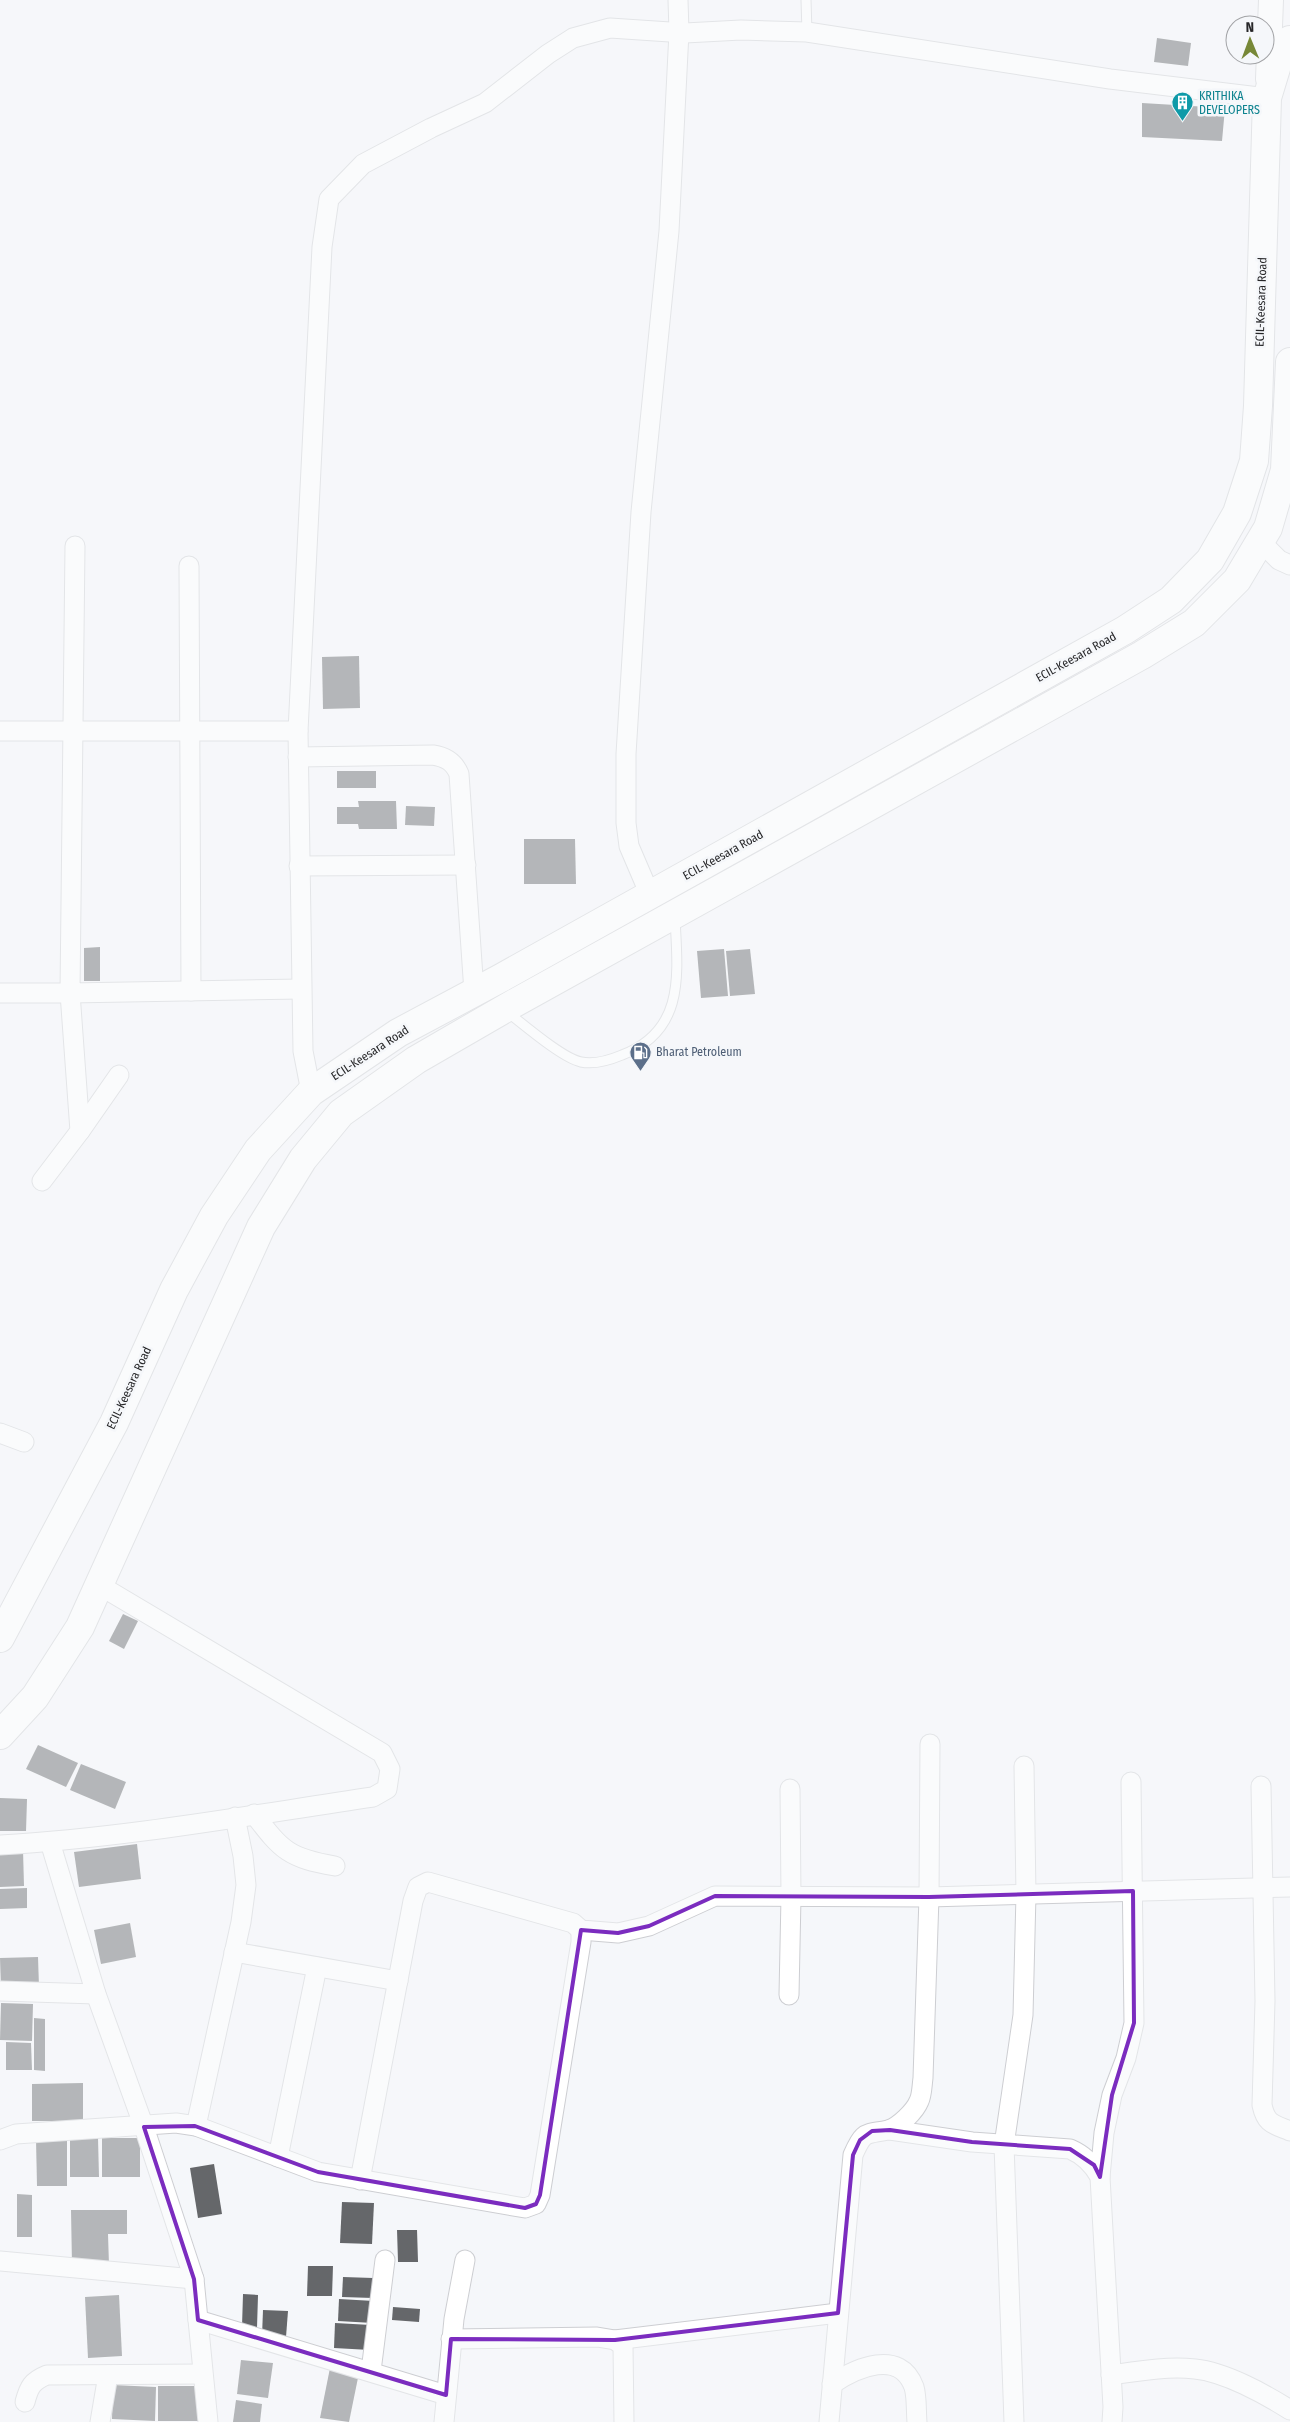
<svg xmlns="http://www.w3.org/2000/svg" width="1290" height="2422" font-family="'Fira Sans Condensed',sans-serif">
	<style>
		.building { fill: #65676a }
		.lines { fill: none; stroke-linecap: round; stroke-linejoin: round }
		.service-casing { stroke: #cdced2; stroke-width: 11 }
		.minor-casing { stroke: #cdced2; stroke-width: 21 }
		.tertiary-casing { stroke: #cdced2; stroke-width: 26 }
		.primary-casing { stroke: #cdced2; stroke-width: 30 }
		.service { stroke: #fff; stroke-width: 9 }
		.minor { stroke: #fff; stroke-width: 19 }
		.tertiary { stroke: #fff; stroke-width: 24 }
		.primary { stroke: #fff; stroke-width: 28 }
		.marked { fill: none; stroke: #7b2cbf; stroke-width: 4; stroke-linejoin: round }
		.labels { text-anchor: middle; stroke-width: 5; stroke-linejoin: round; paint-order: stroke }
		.culture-label { font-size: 12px; fill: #0d838f; stroke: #f5f7fa; text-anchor: start }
		.street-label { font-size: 12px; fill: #262628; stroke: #f5f7fa }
		.service-label { font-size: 12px; fill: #4e5e75; stroke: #f5f7fa; text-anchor: start }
	</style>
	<rect width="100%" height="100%" fill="#f5f7fa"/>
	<!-- building -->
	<g class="building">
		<polygon points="1157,38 1191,43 1188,66 1154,62"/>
		<polygon points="1142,103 1225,108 1222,141 1142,137"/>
		<polygon points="359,656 360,708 323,709 322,657"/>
		<rect x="337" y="771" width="39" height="17"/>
		<polygon points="358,801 396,801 397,829 359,829 358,824 337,824 337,807 359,807"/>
		<polygon points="406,806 435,807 434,826 405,825"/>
		<polygon points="524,839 575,839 576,884 524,884"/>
		<polygon points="100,947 100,981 84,981 84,948"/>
		<polygon points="724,949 728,996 701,998 697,951"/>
		<polygon points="750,949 755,994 730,996 726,951"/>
		<polygon points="123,1614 138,1621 124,1649 109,1641"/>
		<polygon points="38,1745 78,1763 66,1787 26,1769"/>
		<polygon points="81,1764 126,1782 115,1809 70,1790"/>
		<polygon points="0,1798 27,1799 26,1831 0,1831"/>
		<polygon points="137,1844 141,1879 79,1887 74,1852"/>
		<polygon points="23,1850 24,1886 0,1887 0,1851"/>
		<polygon points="27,1888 27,1908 0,1909 0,1889"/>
		<polygon points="130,1923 136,1957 101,1964 94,1930"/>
		<polygon points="38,1957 39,1987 1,1988 0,1958"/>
		<polygon points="1,2003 33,2004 32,2041 0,2040"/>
		<polygon points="34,2018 45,2019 45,2071 34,2070"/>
		<polygon points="6,2042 31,2043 32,2070 6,2070"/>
		<polygon points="83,2083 83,2121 32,2121 32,2084"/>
		<polygon points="98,2138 99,2177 70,2177 70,2139"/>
		<rect x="102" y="2138" width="38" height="39"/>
		<polygon points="36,2139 67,2139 67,2186 37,2186"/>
		<polygon points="214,2164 222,2214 198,2218 190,2168"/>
		<polygon points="17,2194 32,2195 32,2237 17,2237"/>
		<polygon points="342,2202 374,2203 372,2244 340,2243"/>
		<polygon points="71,2210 127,2210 127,2234 108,2234 109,2265 72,2265"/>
		<polygon points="397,2230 417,2230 418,2262 398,2262"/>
		<polygon points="308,2266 333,2266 332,2296 307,2296"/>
		<polygon points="343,2277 373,2278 373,2298 342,2297"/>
		<polygon points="243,2294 258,2295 257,2327 242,2327"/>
		<polygon points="119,2295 122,2356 88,2358 85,2297"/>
		<polygon points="339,2299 374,2301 373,2323 338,2321"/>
		<polygon points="393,2307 420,2309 419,2322 392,2320"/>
		<polygon points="263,2310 288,2311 286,2337 262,2336"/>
		<polygon points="335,2323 371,2325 370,2350 334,2348"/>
		<polygon points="241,2360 273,2363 268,2398 237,2394"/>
		<polygon points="331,2363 360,2368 349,2422 320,2418"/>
		<polygon points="113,2385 156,2387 155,2421 112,2419"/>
		<rect x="158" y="2386" width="40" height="35"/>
		<polygon points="236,2400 262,2404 260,2422 233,2422"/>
	</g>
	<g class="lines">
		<defs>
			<g id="service">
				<polyline points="806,0 807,32"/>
				<path d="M506,1011c17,13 56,47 75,51 14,3 29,-2 41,-7 63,-24 56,-80 53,-136"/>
			</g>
			<g id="minor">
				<polyline points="1260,541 1279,560 1290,565"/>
				<polyline points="75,546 70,993 301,989"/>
				<polyline points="189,566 191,991"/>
				<polyline points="0,731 298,731"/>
				<path d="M298,757l135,-2c13,2 21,7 26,19l15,218"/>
				<polyline points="299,866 466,865"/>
				<polyline points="650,895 629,846 626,823 626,754 641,512 669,231 679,32 678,0"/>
				<polyline points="0,993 70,993 80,1131 42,1181"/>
				<polyline points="311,1092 303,1051 298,731 322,247 329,199 363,164 431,128 485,103 548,54 573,38 610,28 685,33 741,30 807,32 1110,79 1267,98"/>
				<polyline points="80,1131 119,1075"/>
				<polyline points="0,1433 24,1442"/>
				<path d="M1261,1786l4,215 -3,104c4,19 11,19 28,26"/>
				<path d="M254,1814c28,37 35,44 81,52"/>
				<polyline points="50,1842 96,1994 144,2127 194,2279 208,2422"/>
				<path d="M0,1845c125,-7 250,-30 373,-48l14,-8 3,-20 -8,-16 -283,-168"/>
				<polyline points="234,1952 398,1981"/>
				<polyline points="0,1991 96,1994"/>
				<polyline points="789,1995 791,1897 790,1789"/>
				<polyline points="196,2126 241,1922 246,1885 243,1856 235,1817"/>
				<path d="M890,2130l82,12 98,7c14,6 23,15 30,28l13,230 -1,15"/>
				<polyline points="0,2140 16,2134 176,2123 196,2126 318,2172 525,2208 536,2204 540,2195 581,1942 581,1930"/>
				<polyline points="278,2157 317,1967"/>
				<polyline points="1100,2177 1104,2133 1112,2095 1126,2058 1134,2023 1131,1782"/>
				<polyline points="360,2180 413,1901 418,1887 428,1882 573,1923 581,1930 618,1933 649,1926 715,1896 929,1897 1290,1887"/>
				<polyline points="0,2261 194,2279"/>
				<polyline points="198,2320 446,2395"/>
				<polyline points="451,2339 597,2337 615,2340 623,2346 624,2422"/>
				<polyline points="615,2340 838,2313"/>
				<polyline points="371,2371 385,2260"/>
				<path d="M1111,2375c28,-4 56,-9 84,-6 30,3 70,25 95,41"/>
				<path d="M832,2384c24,-16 68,-36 82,3 3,10 2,24 3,35"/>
				<path d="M25,2402c4,-15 7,-21 22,-27l155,-1"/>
				<polyline points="100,2422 108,2375"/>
				<polyline points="444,2422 454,2319 465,2260"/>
				<path d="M829,2422l24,-267c11,-25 12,-20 35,-25 11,-3 27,-19 31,-29 3,-6 3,-16 4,-23l6,-181 1,-153"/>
				<polyline points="1014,2422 1004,2145 1023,2015 1026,1894 1024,1766"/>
			</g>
			<polyline id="tertiary" points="1268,79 1271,0"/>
			<g id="primary">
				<polyline points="0,1638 114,1423 174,1290 214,1216 258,1150 311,1092 398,1033 501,978 1125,630 1171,600 1210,560 1237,513 1254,461 1258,406 1267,98 1280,55 1290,40"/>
				<polyline points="0,1735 35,1697 80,1627 261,1227 303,1159 341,1113 416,1060 511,1005 1142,655 1194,623 1237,580 1268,528 1285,470 1290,362"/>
			</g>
		</defs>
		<!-- service casing -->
		<use href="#service" class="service-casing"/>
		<!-- minor casing -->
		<use href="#minor" class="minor-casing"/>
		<!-- tertiary casing -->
		<use href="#tertiary" class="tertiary-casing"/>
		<!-- primary casing -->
		<use href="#primary" class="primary-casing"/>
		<!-- service -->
		<use href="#service" class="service"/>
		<!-- minor -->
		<use href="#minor" class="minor"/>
		<!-- tertiary -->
		<use href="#tertiary" class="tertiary"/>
		<!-- primary -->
		<use href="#primary" class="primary"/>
	</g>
	<!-- marked area -->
	<path d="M0 0H1290V2422H0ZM1133,1891l1,132 -22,72 -12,82 -6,-12 -24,-16 -98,-7 -82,-12 -18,1 -12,9 -7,15 -15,158 -223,27 -164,-1 -5,56 -248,-75 -4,-41 -50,-152 51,-1 123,46 207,36 11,-4 4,-9 41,-265 37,3 31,-7 66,-30 214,1z" fill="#f5f7fa" fill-opacity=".55" fill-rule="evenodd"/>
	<path class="marked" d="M1133,1891l1,132 -22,72 -12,82 -6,-12 -24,-16 -98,-7 -82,-12 -18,1 -12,9 -7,15 -15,158 -223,27 -164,-1 -5,56 -248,-75 -4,-41 -50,-152 51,-1 123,46 207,36 11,-4 4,-9 41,-265 37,3 31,-7 66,-30 214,1z"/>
	<!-- icons -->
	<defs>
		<symbol id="building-pin" viewBox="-11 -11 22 30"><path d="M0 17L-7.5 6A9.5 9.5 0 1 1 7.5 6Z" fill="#0f9aa8" stroke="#f5f7fa"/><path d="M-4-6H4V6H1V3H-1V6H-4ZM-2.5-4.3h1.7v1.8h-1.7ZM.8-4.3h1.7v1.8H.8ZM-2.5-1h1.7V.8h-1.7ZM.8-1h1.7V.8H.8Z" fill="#fff"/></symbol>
		<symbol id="fuel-pin" viewBox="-11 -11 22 30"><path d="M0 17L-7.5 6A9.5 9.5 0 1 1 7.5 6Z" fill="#5c6f8a" stroke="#f5f7fa"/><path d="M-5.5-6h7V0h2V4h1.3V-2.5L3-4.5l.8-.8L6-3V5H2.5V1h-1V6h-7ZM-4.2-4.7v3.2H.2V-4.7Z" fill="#fff"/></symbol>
	</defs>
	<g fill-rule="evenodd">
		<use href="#building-pin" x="1170" y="90" width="25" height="34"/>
		<use href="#fuel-pin" x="628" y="1040" width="25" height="34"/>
	</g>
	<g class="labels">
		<!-- culture labels -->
		<g class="culture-label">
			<text x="1199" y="100">KRITHIKA<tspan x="1199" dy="14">DEVELOPERS</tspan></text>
		</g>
		<!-- street labels -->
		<g class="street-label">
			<text transform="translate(1261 302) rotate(-88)" y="4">ECIL-Keesara Road</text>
			<text transform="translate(1076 657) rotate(-29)" y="4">ECIL-Keesara Road</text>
			<text transform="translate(723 855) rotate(-29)" y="4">ECIL-Keesara Road</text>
			<text transform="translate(370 1053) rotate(-33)" y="4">ECIL-Keesara Road</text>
			<text transform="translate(129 1388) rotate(-65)" y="4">ECIL-Keesara Road</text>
		</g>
		<!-- service labels -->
		<g class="service-label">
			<text x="656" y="1056">Bharat Petroleum</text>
		</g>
	</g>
	<!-- north arrow -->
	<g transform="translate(1250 40) rotate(359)"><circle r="24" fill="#f5f7fa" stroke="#a2a3a6"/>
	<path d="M0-4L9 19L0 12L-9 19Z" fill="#778837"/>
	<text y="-8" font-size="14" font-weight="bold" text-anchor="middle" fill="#262628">N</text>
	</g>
</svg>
